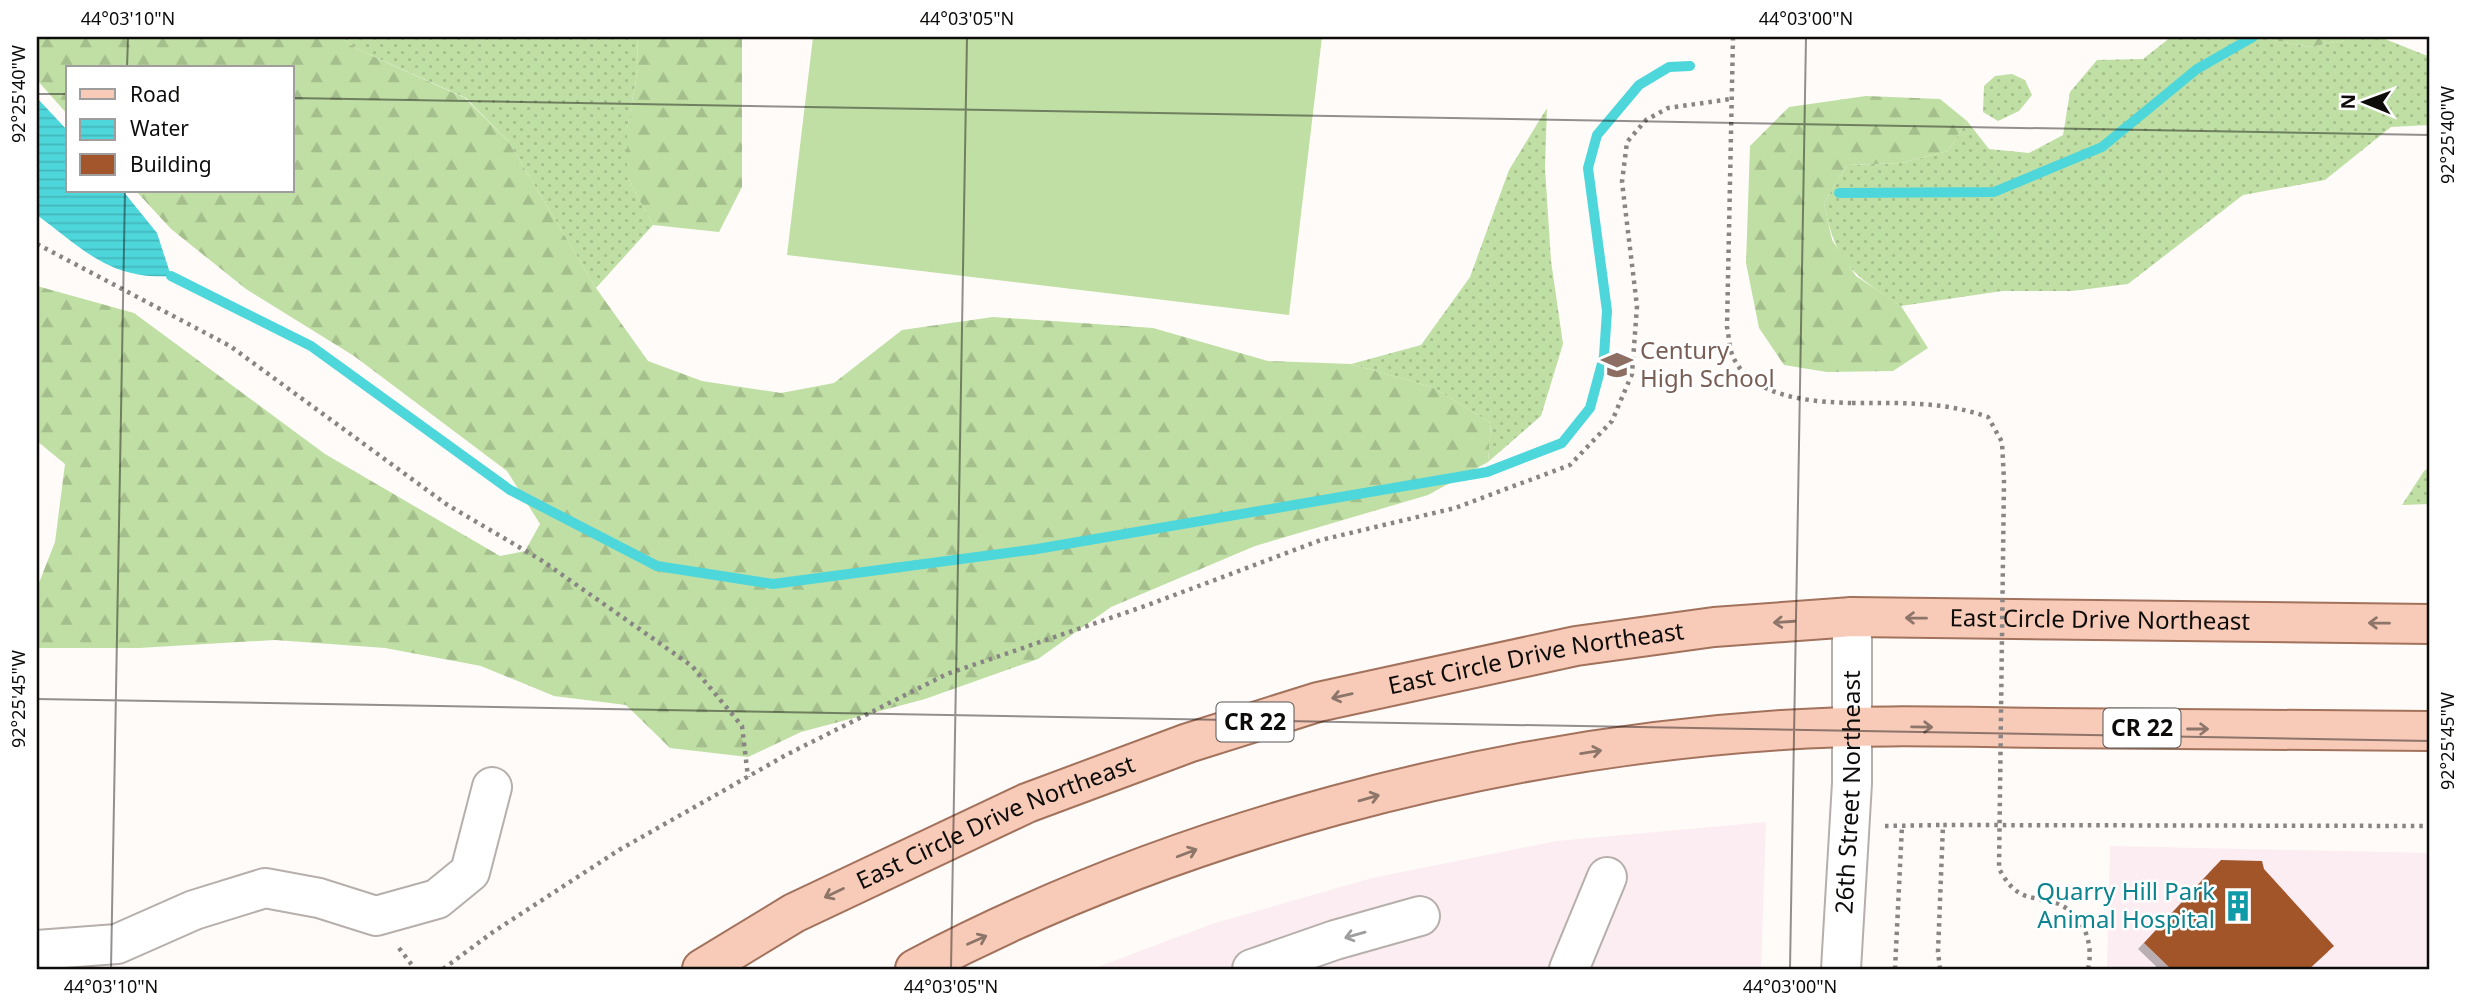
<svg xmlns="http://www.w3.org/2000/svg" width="2467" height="1006" font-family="'Noto Sans',sans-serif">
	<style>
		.commercial { fill: #fcedf2 }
		.grass { fill: url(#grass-dots) }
		.forest { fill: url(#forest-firs) }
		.garden { fill: #c0dfa4 }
		.water { fill: url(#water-rules) }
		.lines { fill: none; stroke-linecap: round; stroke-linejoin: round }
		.stream { stroke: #4ed7db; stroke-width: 10 }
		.building { fill: #a3552c; filter: url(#shadow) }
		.minor-casing { stroke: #b6afac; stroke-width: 42 }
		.major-casing { stroke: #a2725c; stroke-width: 42 }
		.path { stroke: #888584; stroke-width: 4.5; stroke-dasharray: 3.5 5; stroke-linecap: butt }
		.minor { stroke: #fff; stroke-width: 38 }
		.major { stroke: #f7cbb8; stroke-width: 38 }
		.path-bridge { stroke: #888584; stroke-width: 4.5; stroke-dasharray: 3.5 5; stroke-linecap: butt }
		.oneway { stroke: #8e756a }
		.oneway2 { stroke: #9f9e9d }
		.ticks { fill: none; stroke: #0e0c0b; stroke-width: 2; stroke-opacity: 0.45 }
		.labels { text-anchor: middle; stroke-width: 5; stroke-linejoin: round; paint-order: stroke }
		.shield { fill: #fff; stroke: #565554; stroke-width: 2 }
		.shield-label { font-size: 23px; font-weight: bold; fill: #0e0c0b }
		.education-label { font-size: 24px; fill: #785e54; stroke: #fff; text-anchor: start }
		.street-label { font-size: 24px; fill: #0e0c0b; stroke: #fff }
		.culture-label { font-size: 24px; fill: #0d838f; stroke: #fff; text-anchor: end }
		.neatline { fill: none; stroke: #0e0c0b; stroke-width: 2.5 }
		.ticks-label { font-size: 18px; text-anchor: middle; fill: #0e0c0b }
	</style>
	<defs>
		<pattern id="grass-dots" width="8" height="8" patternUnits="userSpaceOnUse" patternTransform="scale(1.75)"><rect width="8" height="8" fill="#c0dfa4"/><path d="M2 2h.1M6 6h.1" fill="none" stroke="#a4be8c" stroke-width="1.8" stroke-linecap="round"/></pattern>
		<pattern id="forest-firs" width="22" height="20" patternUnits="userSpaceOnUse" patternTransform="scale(1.75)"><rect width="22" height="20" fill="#c0dfa4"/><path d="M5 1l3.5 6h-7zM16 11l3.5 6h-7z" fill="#a4be8c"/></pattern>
		<pattern id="water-rules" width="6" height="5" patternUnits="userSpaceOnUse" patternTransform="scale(1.75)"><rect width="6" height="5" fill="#4ed7db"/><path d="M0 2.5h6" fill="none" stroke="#43b7bb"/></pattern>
		<filter id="shadow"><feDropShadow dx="-6" dy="6" stdDeviation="0" flood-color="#0004"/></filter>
	</defs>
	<rect width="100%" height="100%" fill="#fffbf9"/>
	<!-- commercial -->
	<g class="commercial">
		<polygon points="1766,822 1761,969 1092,969 1215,923 1372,878 1556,841"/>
		<polygon points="2110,846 2430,853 2430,969 2107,969"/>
	</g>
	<!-- grass -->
	<g class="grass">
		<polygon points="341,37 637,37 638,69 627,129 627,177 653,225 596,288 508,141 466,98 355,48"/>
		<path d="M2171,37h86l53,10 51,-10h19l50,20v68l-39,2 -66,53 -82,15 -115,89 -56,7h-70l-101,15c-50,-33 -65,-42 -77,-103l23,-38 54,-2 47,-12 19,-30 22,28 40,4 34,-18 7,-43 27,-32 46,-1z"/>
		<polygon points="2012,74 2025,80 2032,95 2019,111 1998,121 1983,112 1984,86 1995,76"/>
		<polygon points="1547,108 1545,168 1551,261 1563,344 1541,416 1488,462 1491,423 1432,387 1351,364 1421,345 1470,277 1509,170"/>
		<polygon points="2430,467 2430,504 2402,505 2424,471"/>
	</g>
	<!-- forest -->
	<g class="forest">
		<polygon points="37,37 341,37 355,48 465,98 508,141 596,288 648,361 702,381 781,393 834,383 902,330 993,317 1153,328 1268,361 1351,364 1432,387 1491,423 1488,462 1428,495 1255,546 1111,607 1038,659 925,699 801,732 748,757 670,748 626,705 554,696 481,666 385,648 275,640 139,648 38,648 37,588 55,542 65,464 37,441 37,286 134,313 325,454 500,556 525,551 540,524 507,471 354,356 246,289 171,229 136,191 292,191 292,68 68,68 68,115 37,80"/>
		<polygon points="637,37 742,37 742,187 719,232 653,225 627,177 627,129 638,69"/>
		<polygon points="2257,37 2361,37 2310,47"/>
		<polygon points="1866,96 1940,99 1967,121 1948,151 1901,163 1847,165 1824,203 1832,240 1856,276 1901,306 1928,348 1893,371 1827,372 1784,365 1759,328 1746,263 1750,146 1789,107"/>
	</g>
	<!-- garden -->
	<polygon class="garden" points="813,37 1322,37 1289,315 787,255"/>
	<!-- water -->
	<path class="water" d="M37,98l31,33v60h55l34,42 14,43c-61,4 -88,-27 -134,-61z"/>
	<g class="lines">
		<!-- stream -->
		<g class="stream">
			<polyline points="1839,193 1994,192 2102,147 2197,69 2253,37"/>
			<polyline points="171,276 311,346 510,490 657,566 773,584 1037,549 1487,472 1562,443 1590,408 1604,356 1607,311 1588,168 1597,135 1639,85 1669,67 1690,66"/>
		</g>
	</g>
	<!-- building -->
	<polygon class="building" points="2221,860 2262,861 2264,869 2334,946 2309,969 2171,969 2144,943"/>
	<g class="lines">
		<defs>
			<g id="minor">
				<polyline points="37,950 117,944 194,910 265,888 319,898 376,916 437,899 470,872 492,787"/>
				<polyline points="1252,969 1335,940 1420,916"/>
				<polyline points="1569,969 1607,877"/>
				<path id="s1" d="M1841,969l11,-186v-166"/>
			</g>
			<g id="major">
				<path id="s2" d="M702,969l92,-56 233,-110 161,-60 130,-41 258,-56 138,-19 138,-10 578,7"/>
				<path d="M915,969c259,-137 575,-220 867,-239 89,-6 177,-3 266,-2 127,1 255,2 382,3"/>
			</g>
		</defs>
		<!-- minor casing -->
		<use href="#minor" class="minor-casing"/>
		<!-- major casing -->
		<use href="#major" class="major-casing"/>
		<!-- path -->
		<g class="path">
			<path d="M1733,37l-6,290c2,9 2,19 5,27 16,44 81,48 120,49"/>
			<polyline points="37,244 230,346 446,504 541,560 692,666 742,726 748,777"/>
			<polyline points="1885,826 1943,825"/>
			<polyline points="399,948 415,969"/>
			<polyline points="443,969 493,932 619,850 786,755 947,674 1148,605 1321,540 1455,508 1570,465 1612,421 1632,374 1637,306 1622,182 1627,142 1646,120 1668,108 1731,99"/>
			<polyline points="1895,969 1902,826"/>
			<polyline points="1940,969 1938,952 1943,825 2430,826"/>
		</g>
		<!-- minor -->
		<use href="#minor" class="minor"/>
		<!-- major -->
		<use href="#major" class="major"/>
		<!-- path-bridge -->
		<path class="path-bridge" d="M1852,403c48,0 91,-2 136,14l14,25 2,38 -5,389c4,6 8,14 13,18 13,14 31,10 47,17 25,12 35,39 29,65"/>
	</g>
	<!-- one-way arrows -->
	<defs><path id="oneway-shaft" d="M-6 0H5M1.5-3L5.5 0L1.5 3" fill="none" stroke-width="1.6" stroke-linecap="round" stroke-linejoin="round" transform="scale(1.75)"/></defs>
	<g class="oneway">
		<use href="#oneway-shaft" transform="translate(1916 618) rotate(-179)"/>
		<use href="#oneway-shaft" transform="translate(1784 622) rotate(176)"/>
		<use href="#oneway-shaft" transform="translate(2379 623) rotate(-179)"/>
		<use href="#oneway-shaft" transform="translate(1342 696) rotate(167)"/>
		<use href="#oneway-shaft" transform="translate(1922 727) rotate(1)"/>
		<use href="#oneway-shaft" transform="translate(2198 729)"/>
		<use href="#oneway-shaft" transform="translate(1591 752) rotate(-9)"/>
		<use href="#oneway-shaft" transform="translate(1369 798) rotate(-16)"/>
		<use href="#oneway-shaft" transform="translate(1187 853) rotate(-21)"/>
		<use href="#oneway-shaft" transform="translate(834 893) rotate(154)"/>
		<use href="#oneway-shaft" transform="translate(977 940) rotate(-24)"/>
	</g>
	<use class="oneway2" href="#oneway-shaft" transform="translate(1355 935) rotate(164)"/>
	<!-- ticks -->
	<path class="ticks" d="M127,68l1,-31M37,94h31M292,98l2138,37M37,699l2393,42M111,969l14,-778M951,969l16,-932M1790,969l16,-932"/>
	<!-- icons -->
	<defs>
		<symbol id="school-bare" viewBox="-9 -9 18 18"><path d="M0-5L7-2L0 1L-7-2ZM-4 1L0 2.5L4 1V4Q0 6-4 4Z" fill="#8d6e63" stroke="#fff" stroke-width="2.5" paint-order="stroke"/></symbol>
		<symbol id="building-bare" viewBox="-9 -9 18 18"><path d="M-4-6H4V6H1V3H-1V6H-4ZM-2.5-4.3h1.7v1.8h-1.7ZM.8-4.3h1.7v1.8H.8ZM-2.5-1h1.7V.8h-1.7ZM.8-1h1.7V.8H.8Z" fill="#0f9aa8" stroke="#fff" stroke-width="2.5" paint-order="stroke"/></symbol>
	</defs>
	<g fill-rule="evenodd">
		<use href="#school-bare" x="1595" y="343" width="44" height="44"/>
		<use href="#building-bare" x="2216" y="884" width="44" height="44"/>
	</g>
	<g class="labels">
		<!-- shield labels -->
		<g class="shield">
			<rect x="1216.5" y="702.5" width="77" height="39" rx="5"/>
			<rect x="2103.5" y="708.5" width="77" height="39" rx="5"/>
		</g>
		<g class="shield-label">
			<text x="1255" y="730">CR 22</text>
			<text x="2142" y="736">CR 22</text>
		</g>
		<!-- education labels -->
		<g class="education-label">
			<text x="1640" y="359">Century<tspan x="1640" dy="28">High School</tspan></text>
		</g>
		<!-- street labels -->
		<g class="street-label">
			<text dy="8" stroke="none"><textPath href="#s2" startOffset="1463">East Circle Drive Northeast</textPath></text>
			<text dy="8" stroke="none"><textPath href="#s2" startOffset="896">East Circle Drive Northeast</textPath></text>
			<text dy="8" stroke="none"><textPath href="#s1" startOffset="177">26th Street Northeast</textPath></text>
			<text dy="8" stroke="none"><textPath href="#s2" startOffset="329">East Circle Drive Northeast</textPath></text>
		</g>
		<!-- culture labels -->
		<g class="culture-label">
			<text x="2215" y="900">Quarry Hill Park<tspan x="2215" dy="28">Animal Hospital</tspan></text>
		</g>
	</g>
	<!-- border -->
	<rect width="2467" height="1006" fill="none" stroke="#ffffff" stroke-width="77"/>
	<!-- legend -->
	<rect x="66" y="66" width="228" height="126" fill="#ffffff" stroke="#9f9e9d" stroke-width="2"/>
	<rect x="80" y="89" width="35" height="10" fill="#f7cbb8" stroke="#9f9e9d" stroke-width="2"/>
	<text x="130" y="102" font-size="21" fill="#0e0c0b">Road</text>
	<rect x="80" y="119" width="35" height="21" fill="url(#water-rules)" stroke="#9f9e9d" stroke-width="2"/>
	<text x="130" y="136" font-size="21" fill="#0e0c0b">Water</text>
	<rect x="80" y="154" width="35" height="21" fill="#a3552c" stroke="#9f9e9d" stroke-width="2"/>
	<text x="130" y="172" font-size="21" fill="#0e0c0b">Building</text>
	<!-- north arrow -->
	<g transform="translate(2365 102) rotate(271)" stroke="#ffffff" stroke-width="5" paint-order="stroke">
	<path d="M0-5L12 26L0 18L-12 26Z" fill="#0e0c0b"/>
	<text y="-10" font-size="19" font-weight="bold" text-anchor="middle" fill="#0e0c0b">N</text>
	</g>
	<rect x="38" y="38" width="2390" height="930" class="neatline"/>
	<g class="ticks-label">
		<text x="128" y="25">44°03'10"N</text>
		<text x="967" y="25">44°03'05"N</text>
		<text x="1806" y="25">44°03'00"N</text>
		<text transform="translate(19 94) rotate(-90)" y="6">92°25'40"W</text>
		<text transform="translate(2448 135) rotate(-90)" y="6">92°25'40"W</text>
		<text transform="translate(19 699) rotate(-90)" y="6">92°25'45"W</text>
		<text transform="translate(2448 741) rotate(-90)" y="6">92°25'45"W</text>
		<text x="111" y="993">44°03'10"N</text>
		<text x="951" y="993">44°03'05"N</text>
		<text x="1790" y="993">44°03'00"N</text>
	</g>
</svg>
